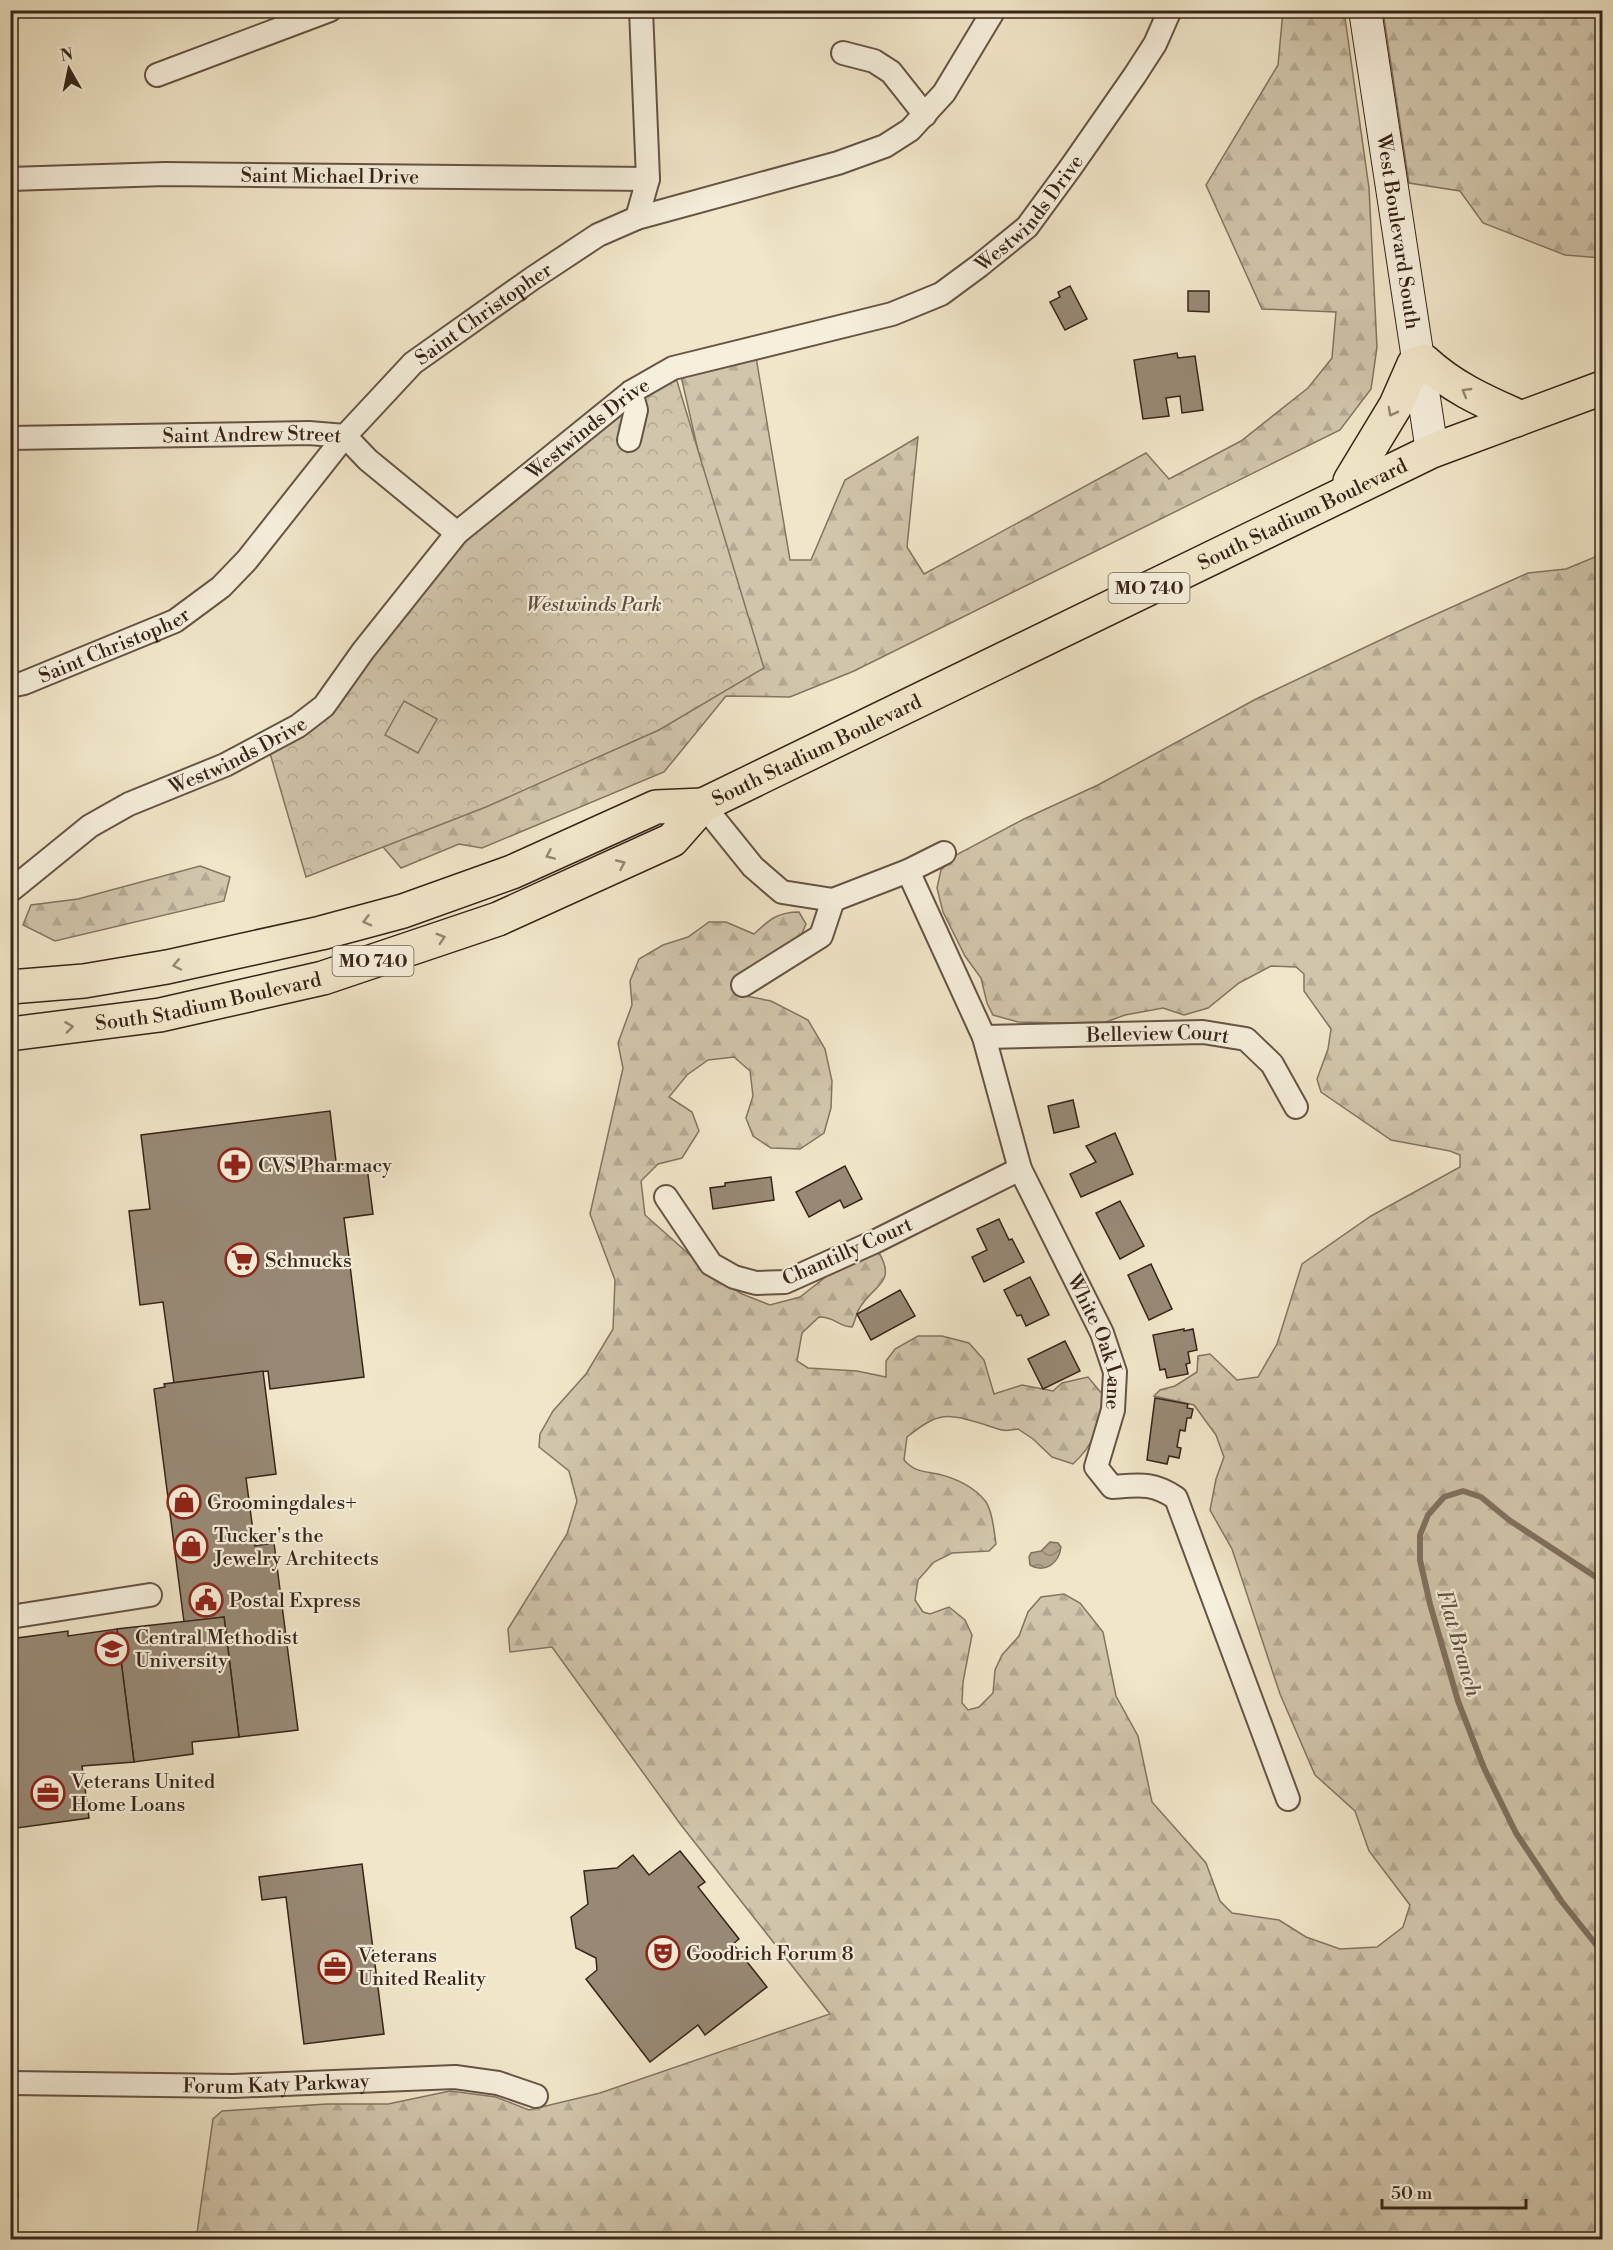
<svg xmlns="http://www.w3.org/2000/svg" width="1613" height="2250" font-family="'Libre Bodoni',serif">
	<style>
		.forest { fill: url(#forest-firs); stroke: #847462; stroke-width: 1.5 }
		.park { fill: url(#park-crowns); stroke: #847462; stroke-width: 1.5 }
		.garden { fill: #d1c5ab; stroke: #847462; stroke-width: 1.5 }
		.water { fill: url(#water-waves); stroke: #81715f; stroke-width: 1.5 }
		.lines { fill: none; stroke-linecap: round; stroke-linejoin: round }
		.stream { stroke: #81715f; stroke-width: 6 }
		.building { fill: #988975; stroke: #372419; stroke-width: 1.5 }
		.street-casing { stroke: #665445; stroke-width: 26 }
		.secondary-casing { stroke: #372419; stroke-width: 34 }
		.primary-casing { stroke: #372419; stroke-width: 36 }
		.street { stroke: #f6efdc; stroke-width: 22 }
		.secondary { stroke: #f6efdc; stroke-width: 32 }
		.primary { stroke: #f1e6c9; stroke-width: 33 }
		.oneway { stroke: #948571 }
		.labels { text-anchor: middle; stroke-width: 4.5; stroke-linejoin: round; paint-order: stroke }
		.shield { fill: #f6efdc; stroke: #706154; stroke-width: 1.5 }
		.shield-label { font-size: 18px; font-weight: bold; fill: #372419 }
		.street-label { font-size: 20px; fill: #372419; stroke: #f6efdc }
		.park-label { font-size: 20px; font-style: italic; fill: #5e4c3e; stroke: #f6efdc }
		.poi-label { font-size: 20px; fill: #372419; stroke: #f6efdc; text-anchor: start }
		.water-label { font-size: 21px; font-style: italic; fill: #625142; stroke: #f6efdc }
	</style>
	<defs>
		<pattern id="forest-firs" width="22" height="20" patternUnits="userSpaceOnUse" patternTransform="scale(1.5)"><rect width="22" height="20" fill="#d1c5ab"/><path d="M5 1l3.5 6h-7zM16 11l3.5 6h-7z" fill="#b4a993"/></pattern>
		<pattern id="park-crowns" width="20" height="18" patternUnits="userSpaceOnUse" patternTransform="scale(1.5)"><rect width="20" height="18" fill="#d1c5ab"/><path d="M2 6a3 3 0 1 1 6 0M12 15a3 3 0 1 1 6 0" fill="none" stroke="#b4a993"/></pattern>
		<pattern id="water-waves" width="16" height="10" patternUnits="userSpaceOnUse" patternTransform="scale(1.5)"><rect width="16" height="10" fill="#b2a48d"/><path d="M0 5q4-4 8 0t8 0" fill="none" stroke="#928572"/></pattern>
	</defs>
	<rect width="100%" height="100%" fill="#f1e6c9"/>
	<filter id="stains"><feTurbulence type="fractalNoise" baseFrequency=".00333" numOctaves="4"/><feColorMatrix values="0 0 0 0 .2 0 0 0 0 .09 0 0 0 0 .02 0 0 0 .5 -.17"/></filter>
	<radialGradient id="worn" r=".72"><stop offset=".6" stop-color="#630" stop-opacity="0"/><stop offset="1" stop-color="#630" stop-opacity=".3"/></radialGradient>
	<!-- forest -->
	<g class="forest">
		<polygon points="1283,11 1344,11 1369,188 1377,347 1371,389 1340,430 854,671 790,697 726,696 664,772 482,848 459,844 401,868 367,828 727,578 681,376 756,357 790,560 811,560 845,480 918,437 907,547 924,574 1146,453 1169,479 1241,441 1308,388 1332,358 1336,312 1262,309 1206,185 1278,65"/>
		<polygon points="1383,11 1602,11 1602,258 1565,255 1483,223 1460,191 1409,183"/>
		<path d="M1602,554v1685l-1406,1 17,-121 9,-8 105,-7h61l62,-13 46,6 33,13 71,-17 230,-79 -149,-189 -129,-178 -42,5 -2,-23 59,-95 10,-33 -8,-30 -30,-24 1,-13 13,-23 33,-37 27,-45 2,-49 -25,-66 33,-146 -5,-25 14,-38 -2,-24 9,-22 24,-14 25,-8 21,-15h17l28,12c15,-14 23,-22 45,-22l7,12 -6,14 -68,46 14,12 25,5 37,19 17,29 7,32 -1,27 -7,25 -24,16 -29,-1 -18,-12 -7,-18 7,-22 -3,-25 -16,-14 -26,3 -21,15 -18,22 23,15 7,19 -17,27 -24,6 -17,17 4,34 73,65 24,14 28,11 30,-8 23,-18 21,-20 34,-8c20,33 -5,33 -19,58 -3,5 -4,13 -7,18 -15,-1 -16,-10 -33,-10l-17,16 -5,28 11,7 49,3 29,6v-16l9,-12 23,-13h24l27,7 15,17 10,34 28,-9 31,6 9,-8 26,-6 15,18c-5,30 -6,47 -30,69l-21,-7 -19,-18 -15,-10c-17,3 -16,1 -32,-4 -40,-12 -46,-14 -79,12l-3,23c11,12 18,11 34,14 17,4 37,13 48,28 7,10 8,30 10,42l-7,7 -37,2 -18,9 -16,18 -3,20 8,12 7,2 19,-7 16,13 7,15 -9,47 -1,21 6,7 11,-3 14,-14 2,-23 7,-15 17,-19 9,-24 13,-15 23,-3 16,9 23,29 13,64 22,40 14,66 54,61 14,38 12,12 47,7 27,17 34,12 37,-2 26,-20 7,-22 -41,-54 -14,-40 -40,-36 -35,-81 -48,-145 -22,-39 6,-31 8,-22 -8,-22 -22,-30 -40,-9 6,-6 15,-4 22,-14 1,-16 12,-2 27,26 21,-3 19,-33 25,-80 69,-48 89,-49v-12l-10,-4 -59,-11 -70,-48 -4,-13 11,-30 3,-20 -27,-38v-17l-8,-7 -25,-1 -32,17 -31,25 -24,7 -21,-7 -38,7 -19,7 -42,1 -46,-1 -25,-7 -6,-12 -6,-25 -16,-22 -22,-44 -6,-24 4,-18 15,-15 68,-36 74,-34 158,-86 156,-74 116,-52 38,-4z"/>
		<polygon points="200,866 230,877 224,901 55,941 23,925 31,905 78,899"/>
	</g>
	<!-- park -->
	<polygon class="park" points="673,368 764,668 659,730 486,807 306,877 267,743 298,726 457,533"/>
	<!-- garden -->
	<polygon class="garden" points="404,701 437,719 418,753 385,735"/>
	<!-- water -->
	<path class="water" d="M1050,1542l8,1 3,4c-2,16 -16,27 -31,18l-1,-8 2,-4 10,-2z"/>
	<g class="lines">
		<!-- stream -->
		<polyline class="stream" points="1602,1581 1509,1520 1481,1497 1463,1491 1444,1497 1428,1515 1420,1535 1420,1560 1430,1604 1458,1701 1484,1768 1516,1833 1562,1902 1602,1952"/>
	</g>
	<!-- building -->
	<g class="building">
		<polygon points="1070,286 1087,319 1065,330 1050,302 1060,297 1058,292"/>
		<polygon points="1188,291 1209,291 1209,312 1188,311"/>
		<polygon points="1177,353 1178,358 1195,356 1203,410 1182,413 1180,396 1166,398 1169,416 1143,419 1134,360"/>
		<polygon points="1073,1100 1079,1127 1054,1133 1048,1106"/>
		<polygon points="330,1111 337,1170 367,1167 373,1214 344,1218 364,1377 270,1389 268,1371 174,1383 163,1302 140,1305 129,1211 150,1209 141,1135"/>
		<polygon points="1115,1133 1133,1174 1081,1197 1070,1174 1096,1162 1086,1146"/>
		<polygon points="845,1166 862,1199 844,1208 840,1200 809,1217 796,1192"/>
		<polygon points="771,1177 774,1200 713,1209 710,1188 725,1186 725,1183"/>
		<polygon points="1120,1201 1144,1246 1120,1259 1096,1213"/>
		<polygon points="999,1219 1009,1240 1012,1239 1024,1262 984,1282 972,1257 987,1250 977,1229"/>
		<polygon points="1151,1264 1172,1309 1149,1320 1128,1275"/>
		<polygon points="1030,1277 1049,1315 1026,1326 1021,1315 1017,1316 1004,1290"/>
		<polygon points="900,1290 915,1316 871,1340 857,1314"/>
		<polygon points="1184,1329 1184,1331 1193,1329 1197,1350 1188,1352 1190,1363 1186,1364 1188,1374 1167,1378 1165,1369 1160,1370 1153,1335"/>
		<polygon points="1065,1341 1080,1371 1043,1389 1028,1359"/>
		<polygon points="263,1371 276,1474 246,1478 255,1546 274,1543 298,1730 239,1737 224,1617 184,1622 154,1389 165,1387 164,1384"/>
		<polygon points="1155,1398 1188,1404 1187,1408 1193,1409 1191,1418 1187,1418 1185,1431 1180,1430 1177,1447 1181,1448 1179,1458 1169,1456 1167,1464 1147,1460"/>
		<polygon points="224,1617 239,1737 192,1742 193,1754 134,1762 117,1629"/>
		<polygon points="117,1629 134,1762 82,1766 89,1818 17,1828 10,1778 10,1639 68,1631 68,1636"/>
		<polygon points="680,1851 705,1882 698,1887 739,1939 733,1944 767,1987 705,2035 698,2025 650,2062 586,1979 597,1970 596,1958 576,1948 571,1917 588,1904 584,1871 617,1868 633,1855 649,1875"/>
		<polygon points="362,1864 384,2034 304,2044 286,1897 262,1900 259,1877"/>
		<polygon points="10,2175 17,2175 18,2197 13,2197 14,2229 10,2229"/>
	</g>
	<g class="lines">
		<defs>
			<g id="street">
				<polyline points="843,53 874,61 891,72 925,115"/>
				<polyline points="157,75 330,10"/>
				<path id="s1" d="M10,179l155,-5 483,5"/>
				<polyline points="637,218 648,179 641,10"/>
				<path id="s2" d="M10,438l299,-5 36,3 23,24 89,73"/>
				<polyline points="629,440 636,410 631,392"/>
				<path id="s3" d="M10,686l14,-3 151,-62 46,-34 26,-27 98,-124 68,-73 120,-85 65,-43 39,-17 201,-55 47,-17 25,-16 34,-37 50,-83"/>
				<polyline points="703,805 753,867 782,892 833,900"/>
				<path id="s4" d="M908,871l76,166 36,132 82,164 13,39 -2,38 -17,57 16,20c27,-2 41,-5 64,11l112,301"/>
				<path id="s5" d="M10,891l80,-65 39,-22 96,-39 73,-39 26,-20 39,-55 94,-118 174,-141 42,-24 219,-54 49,-20 38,-28 48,-39 44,-60 64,-92 20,-31 15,-34"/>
				<polyline points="743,985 821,936 833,900 908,871 944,853"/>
				<path id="s6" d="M984,1037l219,-5 43,7 26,25 24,43"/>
				<polyline points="666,1197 711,1264 734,1277 756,1283 785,1282 874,1242 1020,1169"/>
				<polyline points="10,1617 150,1595"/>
				<path id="s7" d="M10,2083l223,3 222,-9 43,6 38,13"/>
			</g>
			<g id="secondary">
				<path id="s8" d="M1365,10l67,441"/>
			</g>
			<g id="primary">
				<path d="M1350,490v-9l46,-76 18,-41 10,-3c27,25 57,39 89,53l3,6"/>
				<polyline points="10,987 84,981 167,967 321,933 403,911 512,872 656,807 703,805"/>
				<path id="s9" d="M10,1034l150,-19 163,-37 175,-59 174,-79 31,-35 729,-354 170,-63"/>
			</g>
		</defs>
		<!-- street casing -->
		<use href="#street" class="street-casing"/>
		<!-- secondary casing -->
		<use href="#secondary" class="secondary-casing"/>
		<!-- primary casing -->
		<use href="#primary" class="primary-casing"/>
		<!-- street -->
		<use href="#street" class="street"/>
		<!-- secondary -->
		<use href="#secondary" class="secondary"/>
		<!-- primary -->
		<use href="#primary" class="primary"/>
	</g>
	<!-- one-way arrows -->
	<defs><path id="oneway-chevron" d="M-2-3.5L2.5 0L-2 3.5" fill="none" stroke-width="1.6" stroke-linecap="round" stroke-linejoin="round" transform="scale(1.5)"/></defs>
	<g class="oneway">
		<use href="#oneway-chevron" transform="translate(1466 392) rotate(-150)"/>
		<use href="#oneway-chevron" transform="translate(1392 412) rotate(118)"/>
		<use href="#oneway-chevron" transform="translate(550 855) rotate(156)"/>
		<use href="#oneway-chevron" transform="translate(621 864) rotate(-24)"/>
		<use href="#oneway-chevron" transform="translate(367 921) rotate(165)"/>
		<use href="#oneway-chevron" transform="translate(441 938) rotate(-18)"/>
		<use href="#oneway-chevron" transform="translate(177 965) rotate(168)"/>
		<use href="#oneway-chevron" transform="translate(69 1027) rotate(-7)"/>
	</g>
	<!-- icons -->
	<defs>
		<symbol id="pharmacy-ring" viewBox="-11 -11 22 22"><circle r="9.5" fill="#f6efdc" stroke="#8f2418" stroke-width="1.5"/><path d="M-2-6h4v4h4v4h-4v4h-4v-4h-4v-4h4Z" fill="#8f2418"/></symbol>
		<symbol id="supermarket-ring" viewBox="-11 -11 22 22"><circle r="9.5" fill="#f6efdc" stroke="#8f2418" stroke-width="1.5"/><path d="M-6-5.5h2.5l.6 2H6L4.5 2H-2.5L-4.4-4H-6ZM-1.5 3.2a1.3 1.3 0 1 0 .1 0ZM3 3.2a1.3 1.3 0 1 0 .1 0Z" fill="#8f2418"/></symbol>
		<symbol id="shop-ring" viewBox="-11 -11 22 22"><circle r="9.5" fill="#f6efdc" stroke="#8f2418" stroke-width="1.5"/><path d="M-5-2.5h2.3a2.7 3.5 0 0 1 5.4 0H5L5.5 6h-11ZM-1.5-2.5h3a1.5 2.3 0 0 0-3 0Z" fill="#8f2418"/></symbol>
		<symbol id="civic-ring" viewBox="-11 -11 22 22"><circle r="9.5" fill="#f6efdc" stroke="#8f2418" stroke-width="1.5"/><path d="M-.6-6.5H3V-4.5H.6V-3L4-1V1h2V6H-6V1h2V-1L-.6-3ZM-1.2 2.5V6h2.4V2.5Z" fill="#8f2418"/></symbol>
		<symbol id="university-ring" viewBox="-11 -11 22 22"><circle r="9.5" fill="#f6efdc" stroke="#8f2418" stroke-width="1.5"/><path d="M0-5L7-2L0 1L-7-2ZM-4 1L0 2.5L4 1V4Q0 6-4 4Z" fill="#8f2418"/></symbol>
		<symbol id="office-ring" viewBox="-11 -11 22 22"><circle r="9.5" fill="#f6efdc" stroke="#8f2418" stroke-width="1.5"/><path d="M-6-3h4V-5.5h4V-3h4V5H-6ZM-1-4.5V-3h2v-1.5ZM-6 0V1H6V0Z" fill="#8f2418"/></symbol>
		<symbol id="theatre-ring" viewBox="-11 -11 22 22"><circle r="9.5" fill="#f6efdc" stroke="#8f2418" stroke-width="1.5"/><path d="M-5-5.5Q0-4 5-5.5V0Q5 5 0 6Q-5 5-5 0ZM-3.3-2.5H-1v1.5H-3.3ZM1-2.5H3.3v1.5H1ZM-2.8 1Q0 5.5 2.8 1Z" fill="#8f2418"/></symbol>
	</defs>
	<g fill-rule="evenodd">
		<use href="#pharmacy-ring" x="216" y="1146" width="38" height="38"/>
		<use href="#supermarket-ring" x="223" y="1241" width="38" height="38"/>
		<use href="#shop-ring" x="165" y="1483" width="38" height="38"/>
		<use href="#shop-ring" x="172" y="1527" width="38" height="38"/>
		<use href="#civic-ring" x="187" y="1581" width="38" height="38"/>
		<use href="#university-ring" x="93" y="1630" width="38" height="38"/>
		<use href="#office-ring" x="29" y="1774" width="38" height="38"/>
		<use href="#theatre-ring" x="644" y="1934" width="38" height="38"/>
		<use href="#office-ring" x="316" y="1948" width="38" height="38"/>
	</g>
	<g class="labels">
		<!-- shield labels -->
		<g class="shield">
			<rect x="1108.5" y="573" width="81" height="30" rx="4.5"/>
			<rect x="332.5" y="946" width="81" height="30" rx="4.5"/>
		</g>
		<g class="shield-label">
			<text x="1149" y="594">MO 740</text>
			<text x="373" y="967">MO 740</text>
		</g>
		<!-- street labels -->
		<g class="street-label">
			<text dy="7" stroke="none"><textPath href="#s1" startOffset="320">Saint Michael Drive</textPath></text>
			<text dy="7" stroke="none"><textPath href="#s5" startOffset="1257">Westwinds Drive</textPath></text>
			<text dy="7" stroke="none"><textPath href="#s8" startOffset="224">West Boulevard South</textPath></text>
			<text dy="7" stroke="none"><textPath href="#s3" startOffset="616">Saint Christopher</textPath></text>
			<text dy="7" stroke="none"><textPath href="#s5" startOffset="753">Westwinds Drive</textPath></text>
			<text dy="7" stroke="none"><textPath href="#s2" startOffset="242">Saint Andrew Street</textPath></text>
			<text dy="7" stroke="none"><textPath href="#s9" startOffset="1407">South Stadium Boulevard</textPath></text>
			<text dy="7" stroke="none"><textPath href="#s3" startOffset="112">Saint Christopher</textPath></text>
			<text dy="7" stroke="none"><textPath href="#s9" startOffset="867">South Stadium Boulevard</textPath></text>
			<text dy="7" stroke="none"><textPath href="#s5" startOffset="267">Westwinds Drive</textPath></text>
			<text dy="7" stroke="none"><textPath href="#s9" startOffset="201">South Stadium Boulevard</textPath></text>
			<text dy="7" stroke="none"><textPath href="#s6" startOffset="174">Belleview Court</textPath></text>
			<text transform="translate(847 1251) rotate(-24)" y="7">Chantilly Court</text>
			<text dy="7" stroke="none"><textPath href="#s4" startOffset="510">White Oak Lane</textPath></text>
			<text dy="7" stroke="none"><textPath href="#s7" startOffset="266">Forum Katy Parkway</textPath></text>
		</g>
		<!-- park labels -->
		<g class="park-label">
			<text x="594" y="611">Westwinds Park</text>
		</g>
		<!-- poi labels -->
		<g class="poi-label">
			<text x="258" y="1172">CVS Pharmacy</text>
			<text x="265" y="1267">Schnucks</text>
			<text x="207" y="1509">Groomingdales+</text>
			<text x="214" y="1542">Tucker's the<tspan x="214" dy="23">Jewelry Architects</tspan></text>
			<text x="229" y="1607">Postal Express</text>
			<text x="135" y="1644">Central Methodist<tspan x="135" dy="23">University</tspan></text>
			<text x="71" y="1788">Veterans United<tspan x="71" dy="23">Home Loans</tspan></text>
			<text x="686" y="1960">Goodrich Forum 8</text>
			<text x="358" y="1962">Veterans<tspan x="358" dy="23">United Reality</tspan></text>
		</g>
		<!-- water labels -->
		<g class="water-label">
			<text transform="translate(1459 1643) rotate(74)" y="7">Flat Branch</text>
		</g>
	</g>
	<!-- margin -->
	<rect width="1613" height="2250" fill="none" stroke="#f1e6c9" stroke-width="36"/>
	<rect x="12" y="12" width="1589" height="2226" fill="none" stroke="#372419" stroke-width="3"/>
	<rect x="18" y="18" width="1577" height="2214" fill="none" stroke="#372419" stroke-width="1.5"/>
	<!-- north arrow -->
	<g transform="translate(69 69) rotate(351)" stroke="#f6efdc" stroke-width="4.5" paint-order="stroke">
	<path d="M0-4.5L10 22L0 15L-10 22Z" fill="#372419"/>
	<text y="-9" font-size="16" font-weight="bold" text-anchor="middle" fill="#372419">N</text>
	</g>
	<!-- scale -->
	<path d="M1382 2199v9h144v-9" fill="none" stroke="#372419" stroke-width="3"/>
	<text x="1391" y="2199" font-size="18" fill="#372419" stroke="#f6efdc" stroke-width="4.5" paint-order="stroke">50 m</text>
	<rect width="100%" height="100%" filter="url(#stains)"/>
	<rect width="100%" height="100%" fill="url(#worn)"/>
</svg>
